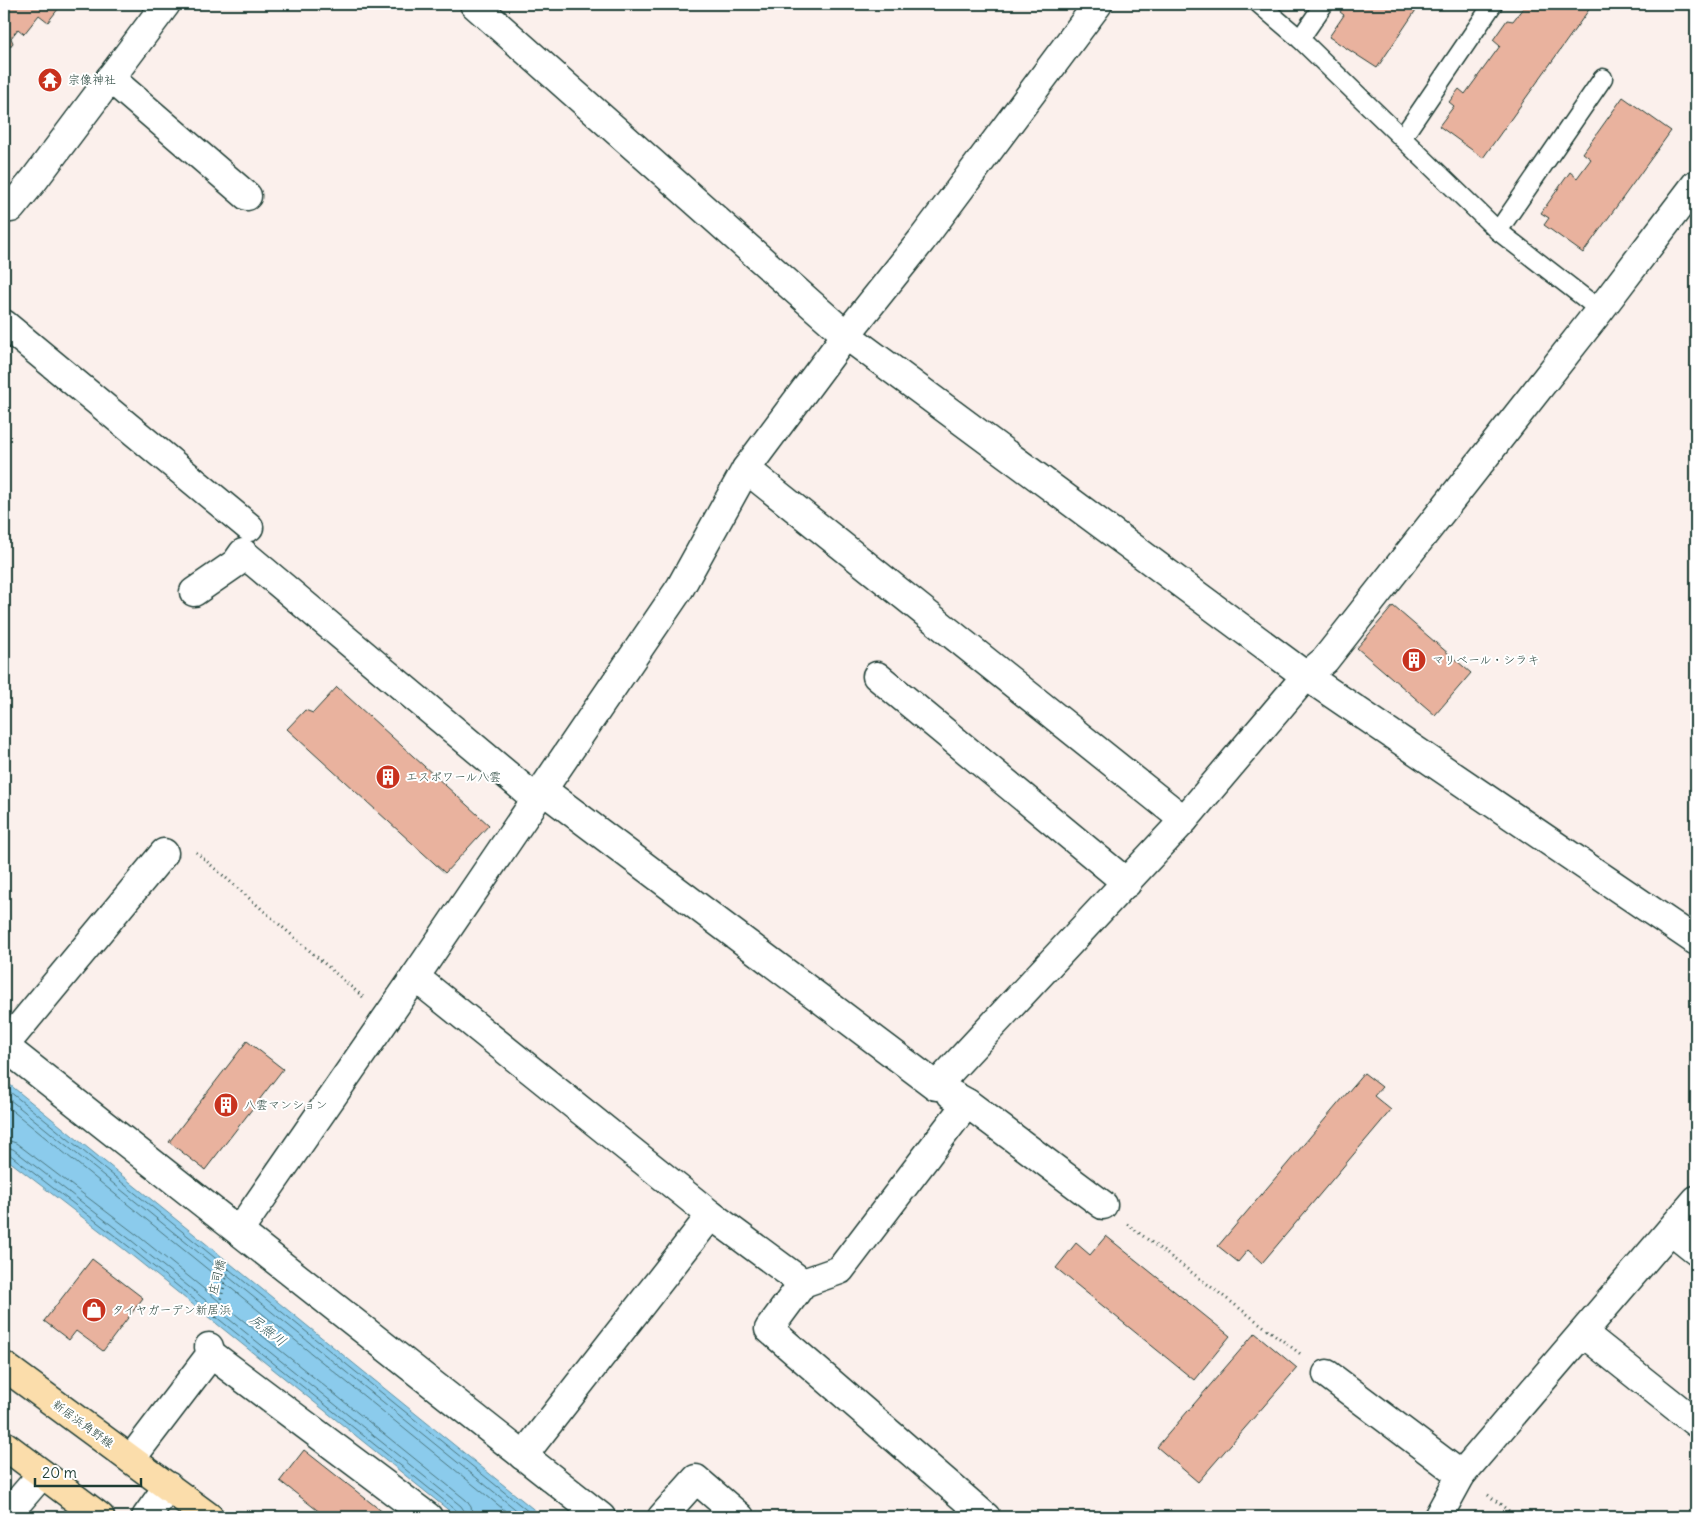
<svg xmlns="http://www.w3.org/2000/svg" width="1700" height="1521" font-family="Delius,'Klee One',sans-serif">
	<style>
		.water { fill: #8bcbec; stroke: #6092a2 }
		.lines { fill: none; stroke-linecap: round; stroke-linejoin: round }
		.shore { stroke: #4a767e; stroke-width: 1 }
		.building { fill: #e9b29e; stroke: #1f3d34 }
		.lane-casing { stroke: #1f3d34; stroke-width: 21 }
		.street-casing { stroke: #1f3d34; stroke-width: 31 }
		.secondary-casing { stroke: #1f3d34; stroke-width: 31 }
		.primary-casing { stroke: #1f3d34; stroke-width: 31 }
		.path { stroke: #1f3d34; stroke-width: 3; stroke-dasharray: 1 4; stroke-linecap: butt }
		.lane { stroke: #fff; stroke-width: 18 }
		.street { stroke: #fff; stroke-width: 28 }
		.secondary { stroke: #fff; stroke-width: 28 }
		.primary { stroke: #fbddab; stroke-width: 28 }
		.labels { text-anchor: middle; stroke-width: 4; stroke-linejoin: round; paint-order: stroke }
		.poi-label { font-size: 12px; fill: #1f3d34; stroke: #fff; text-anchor: start }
		.street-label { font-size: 12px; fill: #1f3d34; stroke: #fff }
		.water-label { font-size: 14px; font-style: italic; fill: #3a6062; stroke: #fff }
	</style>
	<rect width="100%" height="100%" fill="#fbf0ec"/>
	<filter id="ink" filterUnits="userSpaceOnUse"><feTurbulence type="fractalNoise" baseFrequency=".02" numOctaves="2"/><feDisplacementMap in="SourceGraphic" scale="10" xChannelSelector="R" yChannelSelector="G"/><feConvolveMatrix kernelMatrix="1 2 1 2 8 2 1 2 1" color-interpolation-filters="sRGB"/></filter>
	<g filter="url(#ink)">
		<!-- water -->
		<polygon class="water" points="4,1080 543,1517 457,1517 125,1250 4,1157"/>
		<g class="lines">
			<!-- shore -->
			<g class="shore">
				<polyline points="4,1087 535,1517"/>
				<polyline points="4,1095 525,1517"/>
				<polyline points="4,1104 513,1517"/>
				<polyline points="4,1139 16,1143 137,1235 466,1500 471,1507 473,1517"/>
				<polyline points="4,1147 13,1149 132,1241 461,1506 465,1512 466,1517"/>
				<polyline points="4,1153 9,1154 128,1246 457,1511 459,1517"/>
			</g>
		</g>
		<!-- building -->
		<g class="building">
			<polygon points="4,4 62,4 48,22 39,15 24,34 18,29 11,38 13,43 4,54"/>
			<polygon points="1345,4 1420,4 1377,68 1329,37 1344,15 1340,12"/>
			<polygon points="1526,4 1593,4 1483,158 1439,126 1454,106 1449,102 1459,89 1465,94 1500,46 1493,40 1507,20 1513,21"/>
			<polygon points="1623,97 1671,131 1583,253 1544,225 1549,218 1541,213 1570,172 1577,178 1591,159 1583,153"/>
			<polygon points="1393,606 1471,673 1435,715 1357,648"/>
			<polygon points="337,687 489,825 445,873 287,729 305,710 313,713"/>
			<polygon points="247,1041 283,1069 205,1170 169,1142"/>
			<polygon points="1364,1073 1382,1087 1374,1096 1391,1110 1262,1263 1248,1250 1238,1262 1218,1246"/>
			<polygon points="1106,1236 1230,1336 1194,1380 1056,1268 1076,1243 1090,1255"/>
			<polygon points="92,1259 143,1298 103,1351 76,1331 69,1340 44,1321"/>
			<polygon points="1255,1333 1297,1368 1198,1482 1157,1447"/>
			<polygon points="304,1450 389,1517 326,1517 280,1481"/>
		</g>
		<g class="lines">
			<defs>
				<g id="lane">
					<polyline points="1259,4 1300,39 1498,231 1600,310"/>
					<polyline points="1300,39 1324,4"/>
					<polyline points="1402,138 1493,4"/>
					<polyline points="1498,231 1603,78"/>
				</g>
				<g id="street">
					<polyline points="110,78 247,196"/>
					<polyline points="4,209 11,208 34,180 166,4"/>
					<polyline points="4,324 249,527"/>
					<polyline points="746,469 1184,820"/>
					<polyline points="194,592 236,563 243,553 536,799"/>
					<polyline points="877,676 1127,883"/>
					<polyline points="543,790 936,1086 1184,820 1306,676 1325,660 1600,310 1696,184"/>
					<polyline points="415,977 711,1215 803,1283 840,1270 967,1103"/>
					<polyline points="4,1046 601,1517"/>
					<polyline points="4,1046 164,853"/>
					<polyline points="951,1094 967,1103 1103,1205"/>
					<polyline points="1671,1230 1696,1250"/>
					<polyline points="239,1231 415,977 680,588 746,469 846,335 921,241 1098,4"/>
					<polyline points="803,1283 769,1329 986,1517"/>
					<polyline points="1583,1333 1696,1423"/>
					<polyline points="211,1354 428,1517"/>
					<polyline points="1327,1374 1461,1475"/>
					<polyline points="523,1456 711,1215"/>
					<polyline points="131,1459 211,1354 209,1347"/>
					<polyline points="5,1517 42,1474"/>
					<polyline points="146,1517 168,1486"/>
					<polyline points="662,1517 696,1479 740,1517"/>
					<polyline points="1438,1517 1461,1475 1696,1200"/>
				</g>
				<polyline id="secondary" points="474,4 846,335 1306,676 1696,941"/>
				<g id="primary">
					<polyline points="4,1366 209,1517"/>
					<polyline points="4,1445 100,1517"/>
				</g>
			</defs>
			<!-- lane casing -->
			<use href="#lane" class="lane-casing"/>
			<!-- street casing -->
			<use href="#street" class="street-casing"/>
			<!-- secondary casing -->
			<use href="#secondary" class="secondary-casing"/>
			<!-- primary casing -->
			<use href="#primary" class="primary-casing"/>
			<!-- path -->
			<g class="path">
				<polyline points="196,852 363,997"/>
				<polyline points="1127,1224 1302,1355"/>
				<polyline points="216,1318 229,1266"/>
				<polyline points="1488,1495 1517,1517"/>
			</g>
			<!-- lane -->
			<use href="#lane" class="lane"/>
			<!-- street -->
			<use href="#street" class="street"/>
			<!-- secondary -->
			<use href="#secondary" class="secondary"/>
			<!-- primary -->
			<use href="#primary" class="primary"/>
		</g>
	</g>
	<!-- icons -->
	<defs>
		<symbol id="temple-disc" viewBox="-11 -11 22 22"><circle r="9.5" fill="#c8321e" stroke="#fff"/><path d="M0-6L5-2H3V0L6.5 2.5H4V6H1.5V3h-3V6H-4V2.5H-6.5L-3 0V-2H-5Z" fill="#fff"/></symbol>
		<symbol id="building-disc" viewBox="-11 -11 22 22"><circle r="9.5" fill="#c8321e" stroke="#fff"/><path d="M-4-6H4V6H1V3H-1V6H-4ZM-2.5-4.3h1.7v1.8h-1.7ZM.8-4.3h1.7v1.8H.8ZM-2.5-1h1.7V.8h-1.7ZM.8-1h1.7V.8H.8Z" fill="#fff"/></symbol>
		<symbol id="shop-disc" viewBox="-11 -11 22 22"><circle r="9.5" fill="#c8321e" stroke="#fff"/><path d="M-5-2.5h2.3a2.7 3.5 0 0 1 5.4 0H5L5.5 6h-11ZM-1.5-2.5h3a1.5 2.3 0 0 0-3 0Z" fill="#fff"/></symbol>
	</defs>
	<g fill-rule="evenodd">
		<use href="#temple-disc" x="36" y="66" width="28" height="28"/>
		<use href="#building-disc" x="1400" y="646" width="28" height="28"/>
		<use href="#building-disc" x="374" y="763" width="28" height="28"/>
		<use href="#building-disc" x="212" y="1091" width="28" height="28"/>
		<use href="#shop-disc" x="80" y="1296" width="28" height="28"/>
	</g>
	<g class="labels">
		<!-- poi labels -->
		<g class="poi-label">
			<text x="68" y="84">宗像神社</text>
			<text x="1432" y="664">マリベール・シラキ</text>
			<text x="406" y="781">エスポワール八雲</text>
			<text x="244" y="1109">八雲マンション</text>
			<text x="112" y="1314">タイヤガーデン新居浜</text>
		</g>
		<!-- street labels -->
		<g class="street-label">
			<text transform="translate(217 1277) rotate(-76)" y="4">庄司橋</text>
			<text transform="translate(83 1424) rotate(36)" y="4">新居浜角野線</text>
		</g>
		<!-- water labels -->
		<g class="water-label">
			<text transform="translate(268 1330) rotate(38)" y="5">尻無川</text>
		</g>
	</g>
	<!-- margin -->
	<rect width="1700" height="1521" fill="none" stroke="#fff" stroke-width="20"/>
	<rect x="10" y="10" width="1680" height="1501" fill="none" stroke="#1f3d34" stroke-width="2" filter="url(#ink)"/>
	<!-- scale -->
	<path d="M35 1478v8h106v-8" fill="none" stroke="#1f3d34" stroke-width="2.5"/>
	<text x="42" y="1478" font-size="15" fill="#1f3d34" stroke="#ffffff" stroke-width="4" paint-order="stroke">20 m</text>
</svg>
